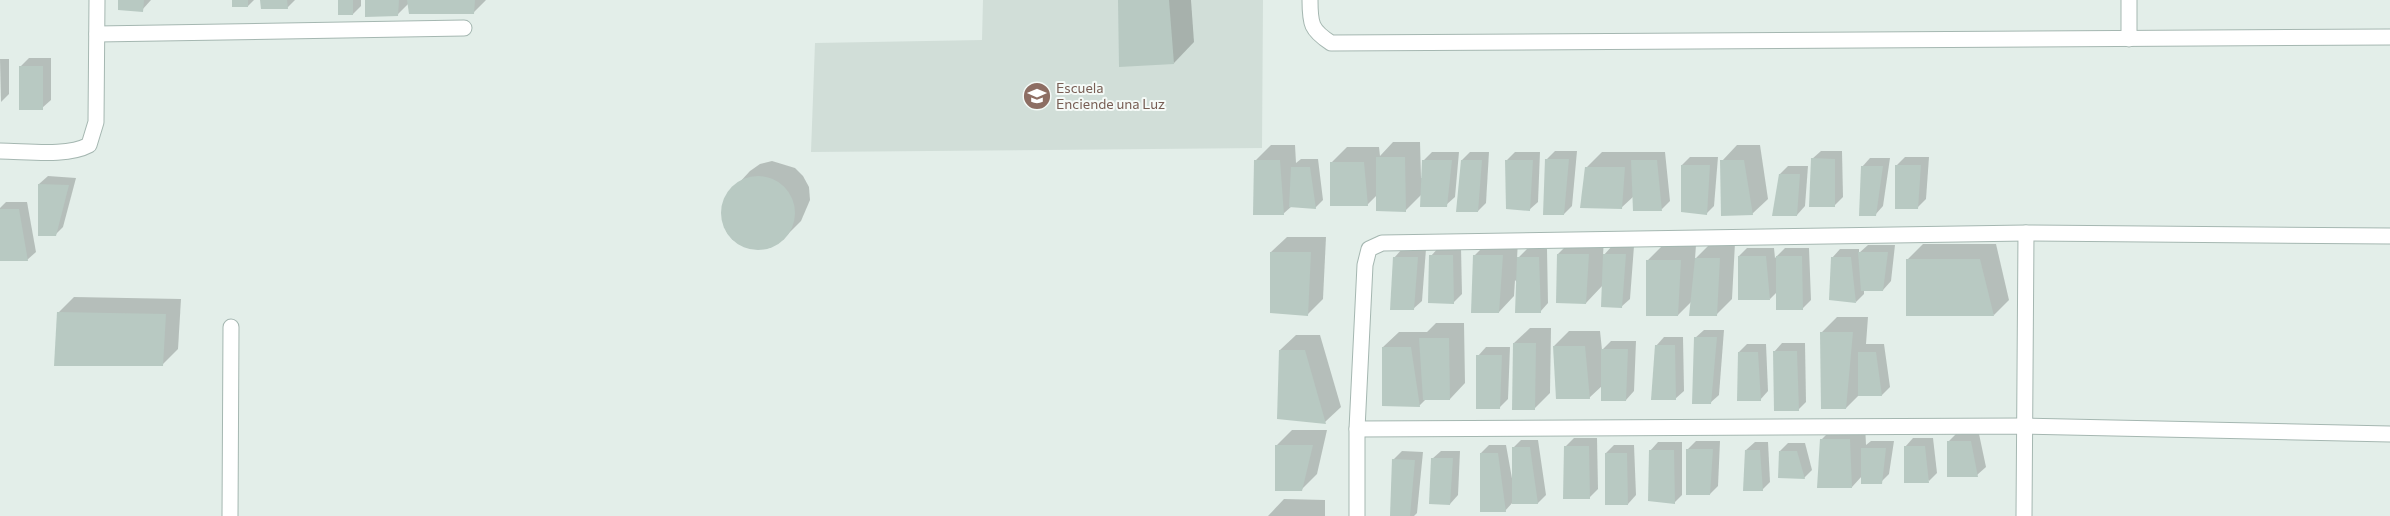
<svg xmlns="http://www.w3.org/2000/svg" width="2390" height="516" font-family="Commissioner,sans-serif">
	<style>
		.built { fill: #d1ded8 }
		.shadow { fill: #0003 }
		.building { fill: #b8c9c2 }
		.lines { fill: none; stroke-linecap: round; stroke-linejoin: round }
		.minor-casing { stroke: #a5b7b1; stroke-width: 17 }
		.minor { stroke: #fff; stroke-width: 15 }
		.labels { text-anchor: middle; stroke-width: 4; stroke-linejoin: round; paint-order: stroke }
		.education-label { font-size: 14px; fill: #785e54; stroke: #f4faf7; text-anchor: start }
	</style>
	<rect width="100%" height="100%" fill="#e3eee9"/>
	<!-- built -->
	<polygon class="built" points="983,0 1263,0 1262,148 811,152 815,43 982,40"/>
	<!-- shadow -->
	<g class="shadow">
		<polygon points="119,0 151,0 142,10"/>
		<polygon points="233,0 254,0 248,6"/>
		<polygon points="261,0 295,0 287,8"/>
		<polygon points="339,0 361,0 361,6 353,14"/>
		<polygon points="366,0 486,0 473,13 409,3 397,15"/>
		<polygon points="1120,0 1191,0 1194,42 1174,63"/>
		<polygon points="29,58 51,58 51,100 42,108 21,66"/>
		<polygon points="0,59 9,59 9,94 1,102"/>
		<polygon points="1393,142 1420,142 1421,178 1423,178 1423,161 1432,152 1459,152 1455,197 1446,205 1422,194 1405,211 1378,194 1367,205 1331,163 1347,147 1379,147 1380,156"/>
		<polygon points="1271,145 1295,145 1296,163 1301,159 1318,159 1323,200 1315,208 1292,206 1283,214 1255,161"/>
		<polygon points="1737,145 1760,145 1768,199 1752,214 1722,161"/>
		<polygon points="1555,151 1577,151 1572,206 1564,214 1547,159"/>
		<polygon points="1821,151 1842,151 1843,197 1835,205 1812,159"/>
		<polygon points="1470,152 1489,152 1486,203 1478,211 1462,160"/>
		<polygon points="1515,152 1540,152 1538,202 1529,210 1506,161"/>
		<polygon points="1602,152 1665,152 1670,201 1662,209 1634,196 1621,208 1586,168"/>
		<polygon points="1690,157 1718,157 1714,206 1706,214 1682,165"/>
		<polygon points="1905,157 1929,157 1926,199 1917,208 1897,165"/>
		<polygon points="1870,158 1890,158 1883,206 1875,215 1862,167"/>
		<polygon points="772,161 795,168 803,176 809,187 810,200 801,221 785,237 766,249 754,249 733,240 726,231 723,208 726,197 750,171 760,164"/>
		<polygon points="1788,166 1808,166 1805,206 1797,215 1780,174"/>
		<polygon points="48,176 76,178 63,227 55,235 39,184"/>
		<polygon points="6,202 27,202 36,252 27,260 0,259 0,208"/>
		<polygon points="1287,237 1326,237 1323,299 1307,315 1271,252"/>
		<polygon points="1574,238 1604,238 1603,256 1612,246 1634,246 1630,299 1621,307 1603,285 1586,303 1558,254"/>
		<polygon points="1490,240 1518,240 1517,259 1527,249 1547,249 1548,303 1540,312 1515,280 1514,296 1499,312 1474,256"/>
		<polygon points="1711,243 1735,243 1732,299 1716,315 1691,302 1678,315 1648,260 1663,245 1696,245 1695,259"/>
		<polygon points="1923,244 1996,244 2009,300 1994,315 1908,259"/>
		<polygon points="1868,245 1895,245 1891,281 1883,290 1864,290 1864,294 1856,302 1832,258 1840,249 1859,249 1859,253"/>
		<polygon points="1439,247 1461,247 1462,294 1453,303 1431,256"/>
		<polygon points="1747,248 1774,248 1775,258 1785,248 1809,248 1811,300 1802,309 1777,292 1770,299 1739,256"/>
		<polygon points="1402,249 1426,249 1422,301 1413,309 1394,258"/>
		<polygon points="74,297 181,299 178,349 163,364 58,313"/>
		<polygon points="1837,317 1868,317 1866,344 1884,344 1890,387 1882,395 1859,395 1846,408 1822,332"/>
		<polygon points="1436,323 1464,323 1465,383 1450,399 1426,399 1419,406 1383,347 1399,332 1427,332"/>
		<polygon points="1530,328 1551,328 1550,393 1534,409 1514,343"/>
		<polygon points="1704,330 1724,330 1719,395 1710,403 1695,338"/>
		<polygon points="1569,331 1600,331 1602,350 1611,341 1636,341 1634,391 1626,400 1603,385 1589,398 1554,346"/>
		<polygon points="1296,335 1320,335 1341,407 1325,422 1280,350"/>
		<polygon points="1664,337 1683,337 1684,391 1675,399 1656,346"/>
		<polygon points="1782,343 1805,343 1806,402 1798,410 1774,352"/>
		<polygon points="1747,344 1766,344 1768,391 1760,400 1739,352"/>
		<polygon points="1486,347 1510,347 1508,399 1500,407 1478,356"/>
		<polygon points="1837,424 1865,424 1866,445 1871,441 1894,441 1889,474 1881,482 1862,476 1852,487 1821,440"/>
		<polygon points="1292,430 1327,430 1317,474 1301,490 1277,445"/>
		<polygon points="1956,434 1979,434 1986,467 1977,475 1948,442"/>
		<polygon points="1574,438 1597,438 1598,489 1589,498 1565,447"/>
		<polygon points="1913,438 1933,438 1937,473 1929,481 1905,447"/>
		<polygon points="1521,440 1538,440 1546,495 1538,503 1513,502 1505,511 1481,453 1489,445 1506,445 1513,484 1513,448"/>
		<polygon points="1696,441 1720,441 1718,486 1710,494 1687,450"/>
		<polygon points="1658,442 1682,442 1682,495 1674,503 1650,451"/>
		<polygon points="1755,442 1768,442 1770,482 1762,490 1746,450"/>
		<polygon points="1788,443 1805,443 1812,470 1804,478 1780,451"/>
		<polygon points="1614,445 1634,445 1636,495 1628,504 1606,453"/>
		<polygon points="1402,451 1423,452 1417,513 1414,516 1391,516 1393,460"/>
		<polygon points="1441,451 1460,451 1458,495 1450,504 1432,459"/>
		<polygon points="1284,499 1325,500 1325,516 1268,516"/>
	</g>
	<!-- building -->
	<g class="building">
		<polygon points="118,0 144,0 143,12 118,10"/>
		<rect x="232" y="0" width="16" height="7"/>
		<polygon points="260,0 287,0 288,9 261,9"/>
		<rect x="338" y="0" width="15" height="15"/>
		<polygon points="365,0 399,0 398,16 365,17"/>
		<polygon points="407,0 475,0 474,14 409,14"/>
		<polygon points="1118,0 1169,0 1174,64 1119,67"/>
		<rect x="19" y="66" width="24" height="44"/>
		<polygon points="1376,157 1405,157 1406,212 1376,211"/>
		<polygon points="1811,158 1835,159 1835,207 1809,207"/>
		<polygon points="1545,159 1569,159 1564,215 1543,215"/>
		<polygon points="1254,160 1280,160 1284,215 1253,215"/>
		<polygon points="1422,160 1452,160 1447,207 1420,207"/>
		<polygon points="1461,160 1482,160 1478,212 1456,212"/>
		<polygon points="1505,160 1533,160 1530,211 1506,209"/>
		<polygon points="1631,160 1657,160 1662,211 1633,211"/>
		<polygon points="1720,160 1744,160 1753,215 1721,216"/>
		<polygon points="1330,162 1364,162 1368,206 1330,206"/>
		<polygon points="1681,165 1710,165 1707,215 1681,212"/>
		<polygon points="1895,165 1921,165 1918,209 1895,209"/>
		<polygon points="1861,166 1883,166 1876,216 1859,216"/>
		<polygon points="1291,167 1310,167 1316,209 1289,207"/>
		<polygon points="1585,167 1625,167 1622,209 1580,208"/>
		<polygon points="1779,174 1800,174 1797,216 1772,216"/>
		<circle cx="758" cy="213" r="37"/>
		<polygon points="38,184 69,185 56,236 38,236"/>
		<polygon points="0,209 19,209 28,261 0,261"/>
		<polygon points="1270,252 1311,252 1308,316 1270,313"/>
		<polygon points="1858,252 1888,252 1883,291 1861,291"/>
		<polygon points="1557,254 1589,254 1586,304 1556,303"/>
		<polygon points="1603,254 1626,254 1622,308 1601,307"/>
		<polygon points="1429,255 1453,255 1454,304 1428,303"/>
		<polygon points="1473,255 1503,255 1499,313 1471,313"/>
		<polygon points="1738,256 1766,256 1770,300 1738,300"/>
		<polygon points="1776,256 1802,256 1803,310 1776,310"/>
		<polygon points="1393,257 1418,257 1414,310 1390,310"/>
		<polygon points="1517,257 1539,257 1541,313 1515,313"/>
		<polygon points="1831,257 1851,257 1856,303 1829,300"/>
		<polygon points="1695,258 1720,258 1717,316 1689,316"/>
		<polygon points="1906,259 1980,259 1994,316 1906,316"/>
		<polygon points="1646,260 1681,260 1678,316 1646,316"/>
		<polygon points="57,312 166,314 163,366 54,366"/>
		<polygon points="1820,332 1853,332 1846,409 1821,409"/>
		<polygon points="1694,337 1717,337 1711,404 1692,404"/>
		<polygon points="1419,338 1449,338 1450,400 1423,400"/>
		<polygon points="1513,343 1536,343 1535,410 1512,410"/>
		<polygon points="1655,345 1675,345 1676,400 1651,400"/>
		<polygon points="1553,346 1585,346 1590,399 1556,399"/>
		<polygon points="1382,347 1411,347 1420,407 1382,406"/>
		<polygon points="1601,349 1628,349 1626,401 1601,401"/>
		<polygon points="1279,350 1305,350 1326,424 1277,419"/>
		<polygon points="1773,351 1797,351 1799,411 1774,411"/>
		<polygon points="1738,352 1758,352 1761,401 1737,401"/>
		<polygon points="1858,352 1876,352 1882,396 1858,396"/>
		<polygon points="1476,355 1502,355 1500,409 1476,409"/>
		<polygon points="1820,439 1850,439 1852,488 1817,488"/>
		<polygon points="1947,441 1971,441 1978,477 1947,477"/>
		<polygon points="1275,445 1313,445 1302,491 1275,491"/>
		<polygon points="1564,446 1589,446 1590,499 1563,499"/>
		<polygon points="1904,446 1925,446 1929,483 1904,483"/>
		<polygon points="1512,447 1530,447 1538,504 1512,504"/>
		<polygon points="1861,448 1886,448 1882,484 1861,484"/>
		<polygon points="1686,449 1713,449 1710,495 1686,495"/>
		<polygon points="1649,450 1674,450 1675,504 1648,501"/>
		<polygon points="1745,450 1760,450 1763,491 1743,491"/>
		<polygon points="1779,451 1797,451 1805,479 1778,478"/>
		<polygon points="1480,453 1498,453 1506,512 1480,512"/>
		<polygon points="1605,453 1627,453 1628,505 1605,505"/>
		<polygon points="1431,458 1453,458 1450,505 1429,504"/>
		<polygon points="1392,459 1415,460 1410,516 1390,516"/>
	</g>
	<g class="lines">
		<defs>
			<g id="minor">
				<path d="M1310,0c0,24 1,30 21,43l1059,-6"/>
				<polyline points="2129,0 2129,39"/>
				<polyline points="97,34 464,28"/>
				<path d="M0,151c26,0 67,6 89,-6l7,-23 1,-122"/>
				<polyline points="1357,429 2024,426 2390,434"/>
				<polyline points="230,516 231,327"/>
				<polyline points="1357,516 1357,429 1365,265 1369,249 1382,243 2026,233 2390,236"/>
				<polyline points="2024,516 2026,233"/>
			</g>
		</defs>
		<!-- minor casing -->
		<use href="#minor" class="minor-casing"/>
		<!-- minor -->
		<use href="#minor" class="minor"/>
	</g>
	<!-- icons -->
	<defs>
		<symbol id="school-disc" viewBox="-11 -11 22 22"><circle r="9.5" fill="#8d6e63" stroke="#f4faf7"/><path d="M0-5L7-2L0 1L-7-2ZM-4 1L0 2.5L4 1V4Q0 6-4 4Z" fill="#fff"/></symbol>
	</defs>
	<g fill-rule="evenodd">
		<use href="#school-disc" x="1021" y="80" width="32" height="32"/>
	</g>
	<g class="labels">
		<!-- education labels -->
		<g class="education-label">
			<text x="1056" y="93">Escuela<tspan x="1056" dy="16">Enciende una Luz</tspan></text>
		</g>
	</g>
</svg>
